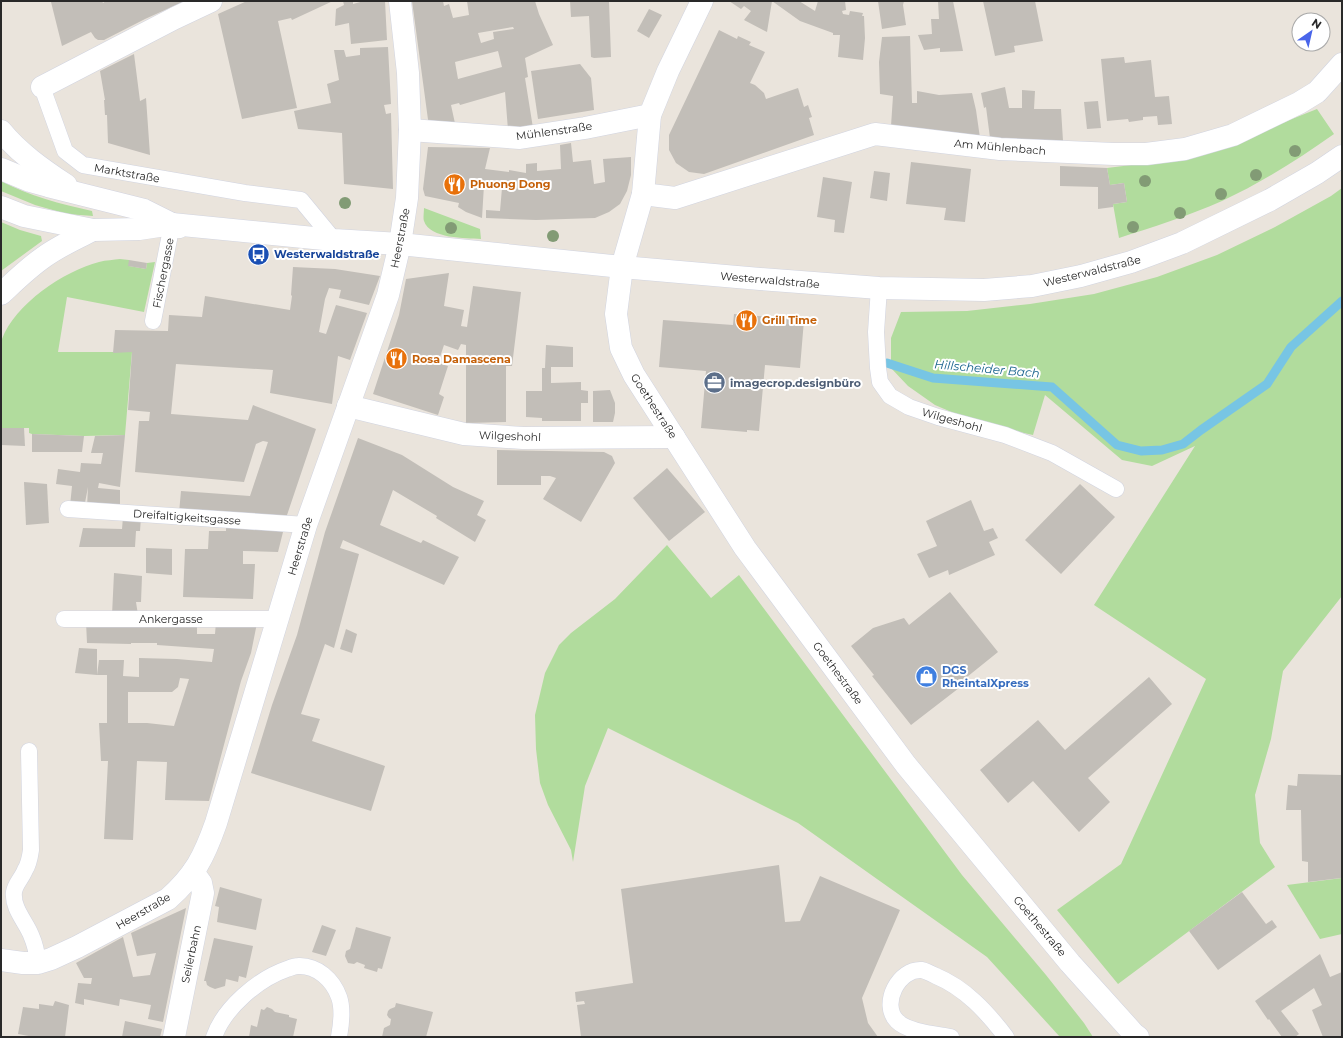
<svg xmlns="http://www.w3.org/2000/svg" width="1343" height="1038" font-family="Montserrat,sans-serif">
	<style>
		.green { fill: #b1dc9d }
		.lines { fill: none; stroke-linecap: round; stroke-linejoin: round }
		.stream { stroke: #77c5e4; stroke-width: 9 }
		.building { fill: #c2beb8; fill-rule: evenodd }
		.service-casing { stroke: #d1d4e0; stroke-width: 17 }
		.minor-casing { stroke: #d1d4e0; stroke-width: 23 }
		.tertiary-casing { stroke: #d1d4e0; stroke-width: 23 }
		.secondary-casing { stroke: #d1d4e0; stroke-width: 23 }
		.service { stroke: #fff; stroke-width: 16 }
		.minor { stroke: #fff; stroke-width: 22 }
		.tertiary { stroke: #fff; stroke-width: 22 }
		.secondary { stroke: #fff; stroke-width: 22 }
		.tree { fill: #829b75 }
		.labels { text-anchor: middle; stroke-width: 4; stroke-linejoin: round; paint-order: stroke }
		.street-label { font-size: 11px; fill: #292929; stroke: #fff }
		.food-label { font-size: 11px; font-weight: bold; fill: #c56008; stroke: #fff; text-anchor: start }
		.transit-label { font-size: 11px; font-weight: bold; fill: #164399; stroke: #fff; text-anchor: start }
		.service-label { font-size: 11px; font-weight: bold; fill: #4e5e75; stroke: #fff; text-anchor: start }
		.shop-label { font-size: 11px; font-weight: bold; fill: #366cbe; stroke: #fff; text-anchor: start }
		.water-label { font-size: 12px; font-style: italic; fill: #19638d; stroke: #fff }
	</style>
	<rect width="100%" height="100%" fill="#eae4dc"/>
	<!-- green -->
	<g class="green">
		<path d="M1317,109l17,25c-35,25 -73,49 -112,67 -34,15 -69,26 -103,37l-6,-34 14,-2 -3,-19 -14,2 -3,-17 81,-10 51,-18z"/>
		<path d="M1,181c28,15 60,23 91,30l1,5 -26,-2 -32,-9 -34,-14z"/>
		<polygon points="1342,188 1342,596 1283,671 1271,739 1255,795 1260,843 1275,867 1118,984 1057,910 1121,864 1206,679 1094,605 1195,446 1152,466 1122,460 1045,395 1033,435 977,423 935,405 908,386 891,368 891,338 901,312 967,311 1030,304 1094,294 1157,277 1217,255 1275,227 1331,196"/>
		<path d="M424,208l56,21 1,10c-15,-1 -51,0 -57,-18 -1,-3 0,-9 0,-13z"/>
		<polygon points="1,222 20,230 41,236 42,241 1,271"/>
		<path d="M120,259l9,1v6l17,3 1,-6 8,-1 -11,50 -77,-15 -9,55h74l-7,83 -41,1 -52,-2 -3,-1v-5h-28c0,-22 0,-43 0,-64 0,-8 -1,-18 1,-25 13,-35 62,-68 97,-77 7,-2 15,-2 21,-3z"/>
		<polygon points="667,545 711,598 739,575 962,875 1046,975 1084,1023 1093,1037 1060,1037 987,957 798,823 608,728 585,786 573,862 571,850 548,805 540,783 536,749 535,715 545,673 559,645 571,633 615,599"/>
		<polygon points="1342,878 1342,934 1320,939 1287,885"/>
	</g>
	<g class="lines">
		<!-- stream -->
		<polyline class="stream" points="887,363 933,378 1052,387 1117,445 1141,451 1162,450 1183,444 1201,430 1267,384 1291,347 1342,301"/>
	</g>
	<!-- building -->
	<g class="building">
		<polygon points="54,1 102,1 103,3 106,1 185,1 145,19 104,40 98,40 95,38 91,32 62,46 51,2"/>
		<polygon points="247,1 333,1 292,20 291,18 278,21 297,108 242,119 218,14"/>
		<polygon points="343,1 353,1 353,4 364,1 385,1 387,40 351,44 349,23 335,26 336,9 344,5"/>
		<path d="M412,1h31l1,5 5,-2 4,14 16,-3 -2,-14h68l4,13 14,31 -28,13 3,19 -3,1 8,50 -25,2 -3,-38 -45,13 -1,-2 -8,2 5,23 -27,-1zM513,27l1,2 -21,3 1,7 -13,4 -3,-10zM498,51l4,16 -44,12 -3,-17z"/>
		<polygon points="570,1 609,1 611,57 594,58 591,57 589,16 571,17"/>
		<polygon points="729,1 772,1 767,32 744,20 751,11 744,6 741,9"/>
		<polygon points="772,1 799,1 815,11 818,1 845,1 846,10 842,11 843,14 849,15 850,11 863,13 862,16 864,16 865,38 863,60 838,57 840,35 833,35 833,33 800,21"/>
		<polygon points="878,1 904,1 903,5 906,25 882,29"/>
		<polygon points="938,1 953,1 963,51 940,52 940,48 924,50 918,35 932,34 931,19 939,19"/>
		<polygon points="983,1 1035,1 1043,41 1014,46 1015,52 995,56"/>
		<polygon points="649,9 662,15 649,38 637,31"/>
		<polygon points="719,30 737,39 738,36 751,42 749,45 765,52 750,83 755,85 764,93 766,99 798,88 804,107 808,105 812,117 809,118 814,135 704,174 689,172 676,163 669,150 669,135"/>
		<polygon points="910,36 912,103 917,103 917,91 939,95 972,93 976,110 980,138 891,126 893,96 880,94 879,62 882,37"/>
		<polygon points="388,47 391,104 384,105 386,114 391,113 393,189 344,184 342,133 298,129 294,111 331,103 327,84 339,80 334,50 344,50 346,57 360,55 360,48"/>
		<polygon points="134,54 140,101 146,98 150,155 108,143 107,115 105,115 104,100 105,100 100,71"/>
		<polygon points="1124,57 1125,63 1151,60 1155,97 1169,96 1172,124 1158,125 1157,116 1143,117 1143,120 1129,122 1128,119 1107,121 1101,59"/>
		<polygon points="580,64 591,78 594,110 538,119 531,71"/>
		<polygon points="1005,87 1009,108 1022,108 1022,90 1035,91 1034,109 1061,109 1063,141 990,138 986,107 984,108 981,93"/>
		<polygon points="1098,101 1101,128 1087,129 1084,102"/>
		<polygon points="571,143 573,162 591,160 594,184 605,182 603,159 631,157 631,175 627,191 620,204 609,212 595,218 536,220 486,218 486,210 500,211 502,188 484,185 482,218 466,212 458,207 459,203 425,196 423,189 428,147 490,148 485,169 509,172 509,170 526,173 526,164 537,163 537,171 561,169 560,145"/>
		<polygon points="911,162 971,169 965,222 944,220 946,208 906,204"/>
		<polygon points="1060,166 1107,168 1110,185 1124,183 1127,202 1113,204 1113,207 1098,209 1098,187 1060,186"/>
		<polygon points="874,171 890,173 887,201 870,198"/>
		<polygon points="823,177 852,182 844,233 834,232 835,220 817,217"/>
		<polygon points="129,260 147,263 146,269 128,266"/>
		<polygon points="293,267 335,269 380,276 369,305 339,298 341,290 329,288 325,299 319,332 326,334 336,305 367,313 350,360 338,356 332,404 270,393 273,370 176,364 171,414 248,420 253,405 316,429 285,521 179,513 181,491 250,496 268,442 263,441 256,444 244,482 135,472 139,421 149,421 150,412 128,410 132,352 113,353 115,330 168,331 169,315 202,317 205,296 290,310 292,296 291,295"/>
		<polygon points="449,273 444,306 464,310 461,326 467,327 473,286 521,292 512,366 506,366 506,422 466,423 466,345 461,344 458,350 444,345 438,363 448,366 439,394 444,397 438,415 373,394 399,315 406,279"/>
		<polygon points="734,314 804,320 800,368 765,365 759,431 747,430 747,432 701,428 706,371 659,367 663,320 733,325"/>
		<polygon points="546,345 573,347 573,367 551,367 551,383 581,382 581,390 588,391 588,403 581,403 581,421 542,421 542,418 526,417 526,391 542,391 542,368 545,368"/>
		<polygon points="610,390 615,403 615,413 613,422 593,422 593,391"/>
		<polygon points="1,428 24,428 25,446 1,445"/>
		<polygon points="32,434 84,436 82,452 32,452"/>
		<polygon points="125,435 120,487 99,483 98,488 120,490 120,509 87,507 88,487 84,508 70,506 72,486 56,484 58,469 80,472 81,463 101,464 103,453 91,453 95,436"/>
		<polygon points="358,438 402,455 453,487 484,501 477,515 486,520 475,542 436,518 437,516 393,490 380,525 421,543 423,540 459,557 444,585 343,540 340,548 359,554 334,648 325,644 301,714 320,719 312,741 385,766 371,811 251,773 272,705 297,635 325,532"/>
		<polygon points="497,450 604,452 612,456 615,463 581,522 543,499 556,478 550,476 541,476 541,485 497,485"/>
		<polygon points="667,468 705,512 669,541 633,498"/>
		<polygon points="24,482 47,484 49,523 26,525"/>
		<polygon points="1080,484 1115,517 1061,574 1025,540"/>
		<polygon points="971,500 984,531 993,528 998,538 989,542 995,555 949,575 948,570 929,578 917,554 937,546 926,521"/>
		<polygon points="123,517 141,517 140,531 136,531 135,547 79,547 83,528 122,529"/>
		<polygon points="226,523 284,528 278,552 243,551 243,564 255,564 253,599 183,597 185,549 208,549 209,531 226,531"/>
		<polygon points="146,548 172,549 172,575 146,573"/>
		<polygon points="114,573 142,576 141,602 136,602 138,615 112,615"/>
		<polygon points="950,592 998,652 957,685 959,688 911,725 872,676 874,675 851,646 873,628 904,618 909,625"/>
		<path d="M86,622h111v12h18l1,-12 41,1 -6,30 -10,28 -32,120 -44,-1 2,-38 -30,-1 -4,79 -29,-1 4,-78h-7l-2,-38h8v-48h-10l2,-15h25l-1,16 16,1v-19l38,1 35,3 2,-13 -57,-4v-2h-26v1l-44,-1zM180,678l9,1 -15,47 -27,-3h-19v-31h44l6,-5z"/>
		<polygon points="346,629 357,634 352,653 340,649"/>
		<polygon points="79,648 97,649 97,675 75,673"/>
		<polygon points="1149,677 1172,704 1088,778 1110,802 1079,832 1033,781 1008,803 980,770 1038,720 1065,750"/>
		<polygon points="1298,774 1342,775 1341,878 1308,882 1308,862 1302,861 1301,810 1286,810 1288,785 1297,786"/>
		<polygon points="779,865 785,922 800,921 820,876 900,910 862,998 868,1023 878,1037 581,1037 577,1005 585,1004 584,1001 576,1002 575,992 633,983 621,889"/>
		<polygon points="220,887 262,899 256,930 217,922 219,907 215,906"/>
		<polygon points="1242,892 1266,924 1272,920 1277,927 1218,970 1189,931"/>
		<polygon points="186,908 163,1022 148,1019 151,1005 120,999 119,1006 84,999 84,1005 75,1003 78,983 91,984 92,978 84,978 76,963 123,937 133,977 150,975 156,953 137,956 131,933"/>
		<polygon points="322,925 336,930 326,956 312,952"/>
		<polygon points="356,927 391,937 382,969 378,968 377,972 364,968 365,965 357,962 354,964 348,963 345,956 346,951 350,949"/>
		<polygon points="214,938 253,946 246,978 239,976 238,982 226,979 225,986 215,989 210,987 207,985 206,981 204,981"/>
		<polygon points="1320,954 1330,977 1342,972 1342,1037 1323,1037 1312,1010 1322,1005 1314,988 1281,1011 1299,1034 1295,1037 1282,1037 1269,1019 1268,1020 1255,1001"/>
		<polygon points="55,1001 69,1005 65,1037 34,1037 18,1034 23,1007 39,1009 39,1004 53,1006"/>
		<polygon points="396,1003 433,1012 426,1037 382,1037 384,1028 390,1025 391,1019 389,1018 387,1015 388,1011 390,1009 395,1007"/>
		<polygon points="267,1007 272,1009 275,1012 289,1015 289,1017 297,1019 293,1037 249,1037 251,1025 257,1027 261,1009 264,1010"/>
		<polygon points="125,1021 162,1029 160,1037 122,1037"/>
	</g>
	<g class="lines">
		<defs>
			<g id="service">
				<polyline points="42,87 65,151 83,165 245,193 301,200 334,240"/>
				<polyline points="879,288 876,332 878,368 880,382 890,396 909,407 938,417 1005,435 1052,453 1116,489"/>
				<polyline points="153,321 172,224 180,230"/>
				<polyline points="68,509 306,525"/>
				<polyline points="64,619 278,619"/>
				<path d="M29,751l2,99c-1,7 -2,14 -6,20 -3,8 -10,14 -11,22 -2,16 12,30 17,43 4,9 6,18 7,28"/>
				<path d="M214,1037c10,-29 44,-58 73,-68 3,-1 7,-3 11,-3 19,-1 35,14 41,31 4,11 2,29 0,40"/>
				<path d="M951,1037c-16,-3 -43,-5 -54,-16 -17,-17 2,-53 25,-51 4,1 10,4 14,6 29,12 51,36 70,61"/>
			</g>
			<g id="minor">
				<polyline points="42,87 175,18 211,1"/>
				<polyline points="410,130 520,138 585,128 650,115"/>
				<polyline points="643,194 675,198 875,134 1000,149 1114,154 1146,154 1185,149 1233,135 1299,103 1317,92 1342,64"/>
				<polyline points="622,267 643,194 650,115 668,71 702,1"/>
				<polyline points="348,406 464,434 523,438 674,437"/>
				<path d="M1,960l22,3h15l13,-4 26,-12 91,-48c27,-24 36,-42 48,-76l90,-298 82,-230 12,-51 7,-46 3,-68 -2,-57 -8,-72"/>
				<polyline points="174,1037 203,893 201,883 193,872"/>
			</g>
			<polyline id="tertiary" points="622,267 616,314 621,348 634,375 745,548 906,765 1070,963 1134,1034 1138,1037"/>
			<g id="secondary">
				<path d="M1,131c18,22 41,38 65,54"/>
				<polyline points="1,169 30,181 48,186 144,210 172,224"/>
				<polyline points="1,207 24,216 93,230 139,229 172,224 334,240 400,244 622,267 760,279 879,288 984,290 1032,286 1081,276 1131,262 1182,243 1270,200 1317,173 1342,156"/>
				<path d="M1,294c14,-13 27,-26 43,-37 15,-11 33,-19 49,-27"/>
			</g>
		</defs>
		<!-- service casing -->
		<use href="#service" class="service-casing"/>
		<!-- minor casing -->
		<use href="#minor" class="minor-casing"/>
		<!-- tertiary casing -->
		<use href="#tertiary" class="tertiary-casing"/>
		<!-- secondary casing -->
		<use href="#secondary" class="secondary-casing"/>
		<!-- service -->
		<use href="#service" class="service"/>
		<!-- minor -->
		<use href="#minor" class="minor"/>
		<!-- tertiary -->
		<use href="#tertiary" class="tertiary"/>
		<!-- secondary -->
		<use href="#secondary" class="secondary"/>
	</g>
	<!-- trees -->
	<g class="tree">
		<circle cx="1295" cy="151" r="6"/>
		<circle cx="1256" cy="175" r="6"/>
		<circle cx="1145" cy="181" r="6"/>
		<circle cx="1221" cy="194" r="6"/>
		<circle cx="345" cy="203" r="6"/>
		<circle cx="1180" cy="213" r="6"/>
		<circle cx="1133" cy="227" r="6"/>
		<circle cx="451" cy="228" r="6"/>
		<circle cx="553" cy="236" r="6"/>
	</g>
	<!-- icons -->
	<defs>
		<symbol id="restaurant-disc" viewBox="-11 -11 22 22"><circle r="9.5" fill="#e8710a" stroke="#fff"/><path d="M-5-6h1v4h1v-4h1v4h1v-4h1v5L-1.5 .5V6h-2V.5L-5-1ZM5-6V6H3V1.5H1.5Q1.5-4 5-6Z" fill="#fff"/></symbol>
		<symbol id="bus-disc" viewBox="-11 -11 22 22"><circle r="9.5" fill="#1a4fb4" stroke="#fff"/><path d="M-5-6H5V4H4V6H2V4H-2V6H-4V4H-5ZM-3.5-4V0h7V-4ZM-3.5 1.2v1.5H-2V1.2ZM2 1.2v1.5H3.5V1.2Z" fill="#fff"/></symbol>
		<symbol id="office-disc" viewBox="-11 -11 22 22"><circle r="9.5" fill="#5c6f8a" stroke="#fff"/><path d="M-6-3h4V-5.5h4V-3h4V5H-6ZM-1-4.5V-3h2v-1.5ZM-6 0V1H6V0Z" fill="#fff"/></symbol>
		<symbol id="shop-disc" viewBox="-11 -11 22 22"><circle r="9.5" fill="#3f7fe0" stroke="#fff"/><path d="M-5-2.5h2.3a2.7 3.5 0 0 1 5.4 0H5L5.5 6h-11ZM-1.5-2.5h3a1.5 2.3 0 0 0-3 0Z" fill="#fff"/></symbol>
	</defs>
	<g fill-rule="evenodd">
		<use href="#restaurant-disc" x="442" y="172" width="25" height="25"/>
		<use href="#bus-disc" x="246" y="242" width="25" height="25"/>
		<use href="#restaurant-disc" x="734" y="308" width="25" height="25"/>
		<use href="#restaurant-disc" x="384" y="346" width="25" height="25"/>
		<use href="#office-disc" x="702" y="370" width="25" height="25"/>
		<use href="#shop-disc" x="914" y="664" width="25" height="25"/>
	</g>
	<g class="labels">
		<!-- street labels -->
		<g class="street-label">
			<text transform="translate(554 131) rotate(-8)" y="4">Mühlenstraße</text>
			<text transform="translate(1000 147) rotate(5)" y="4">Am Mühlenbach</text>
			<text transform="translate(127 173) rotate(10)" y="4">Marktstraße</text>
			<text transform="translate(400 238) rotate(-79)" y="4">Heerstraße</text>
			<text transform="translate(1092 271) rotate(-14)" y="4">Westerwaldstraße</text>
			<text transform="translate(163 273) rotate(-79)" y="4">Fischergasse</text>
			<text transform="translate(770 280) rotate(5)" y="4">Westerwaldstraße</text>
			<text transform="translate(654 406) rotate(57)" y="4">Goethestraße</text>
			<text transform="translate(952 420) rotate(16)" y="4">Wilgeshohl</text>
			<text transform="translate(510 436) rotate(2)" y="4">Wilgeshohl</text>
			<text transform="translate(187 517) rotate(4)" y="4">Dreifaltigkeitsgasse</text>
			<text transform="translate(300 546) rotate(-73)" y="4">Heerstraße</text>
			<text x="171" y="623">Ankergasse</text>
			<text transform="translate(838 673) rotate(53)" y="4">Goethestraße</text>
			<text transform="translate(143 911) rotate(-30)" y="4">Heerstraße</text>
			<text transform="translate(1040 926) rotate(50)" y="4">Goethestraße</text>
			<text transform="translate(191 954) rotate(-78)" y="4">Seilerbahn</text>
		</g>
		<!-- food labels -->
		<g class="food-label">
			<text x="470" y="188">Phuong Dong</text>
			<text x="762" y="324">Grill Time</text>
			<text x="412" y="363">Rosa Damascena</text>
		</g>
		<!-- transit labels -->
		<g class="transit-label">
			<text x="274" y="258">Westerwaldstraße</text>
		</g>
		<!-- service labels -->
		<g class="service-label">
			<text x="730" y="387">imagecrop.designbüro</text>
		</g>
		<!-- shop labels -->
		<g class="shop-label">
			<text x="942" y="674">DGS<tspan x="942" dy="13">RheintalXpress</tspan></text>
		</g>
		<!-- water labels -->
		<g class="water-label">
			<text transform="translate(987 369) rotate(5)" y="4">Hillscheider Bach</text>
		</g>
	</g>
	<!-- border -->
	<rect width="1343" height="1038" fill="none" stroke="#292929" stroke-width="4"/>
	<!-- north arrow -->
	<g transform="translate(1311 32) rotate(34)"><circle r="19" fill="#ffffff" stroke="#a9a9a9"/>
	<path d="M0-3L7 15L0 10L-7 15Z" fill="#4965ea"/>
	<text y="-6" font-size="11" font-weight="bold" text-anchor="middle" fill="#292929">N</text>
	</g>
</svg>
